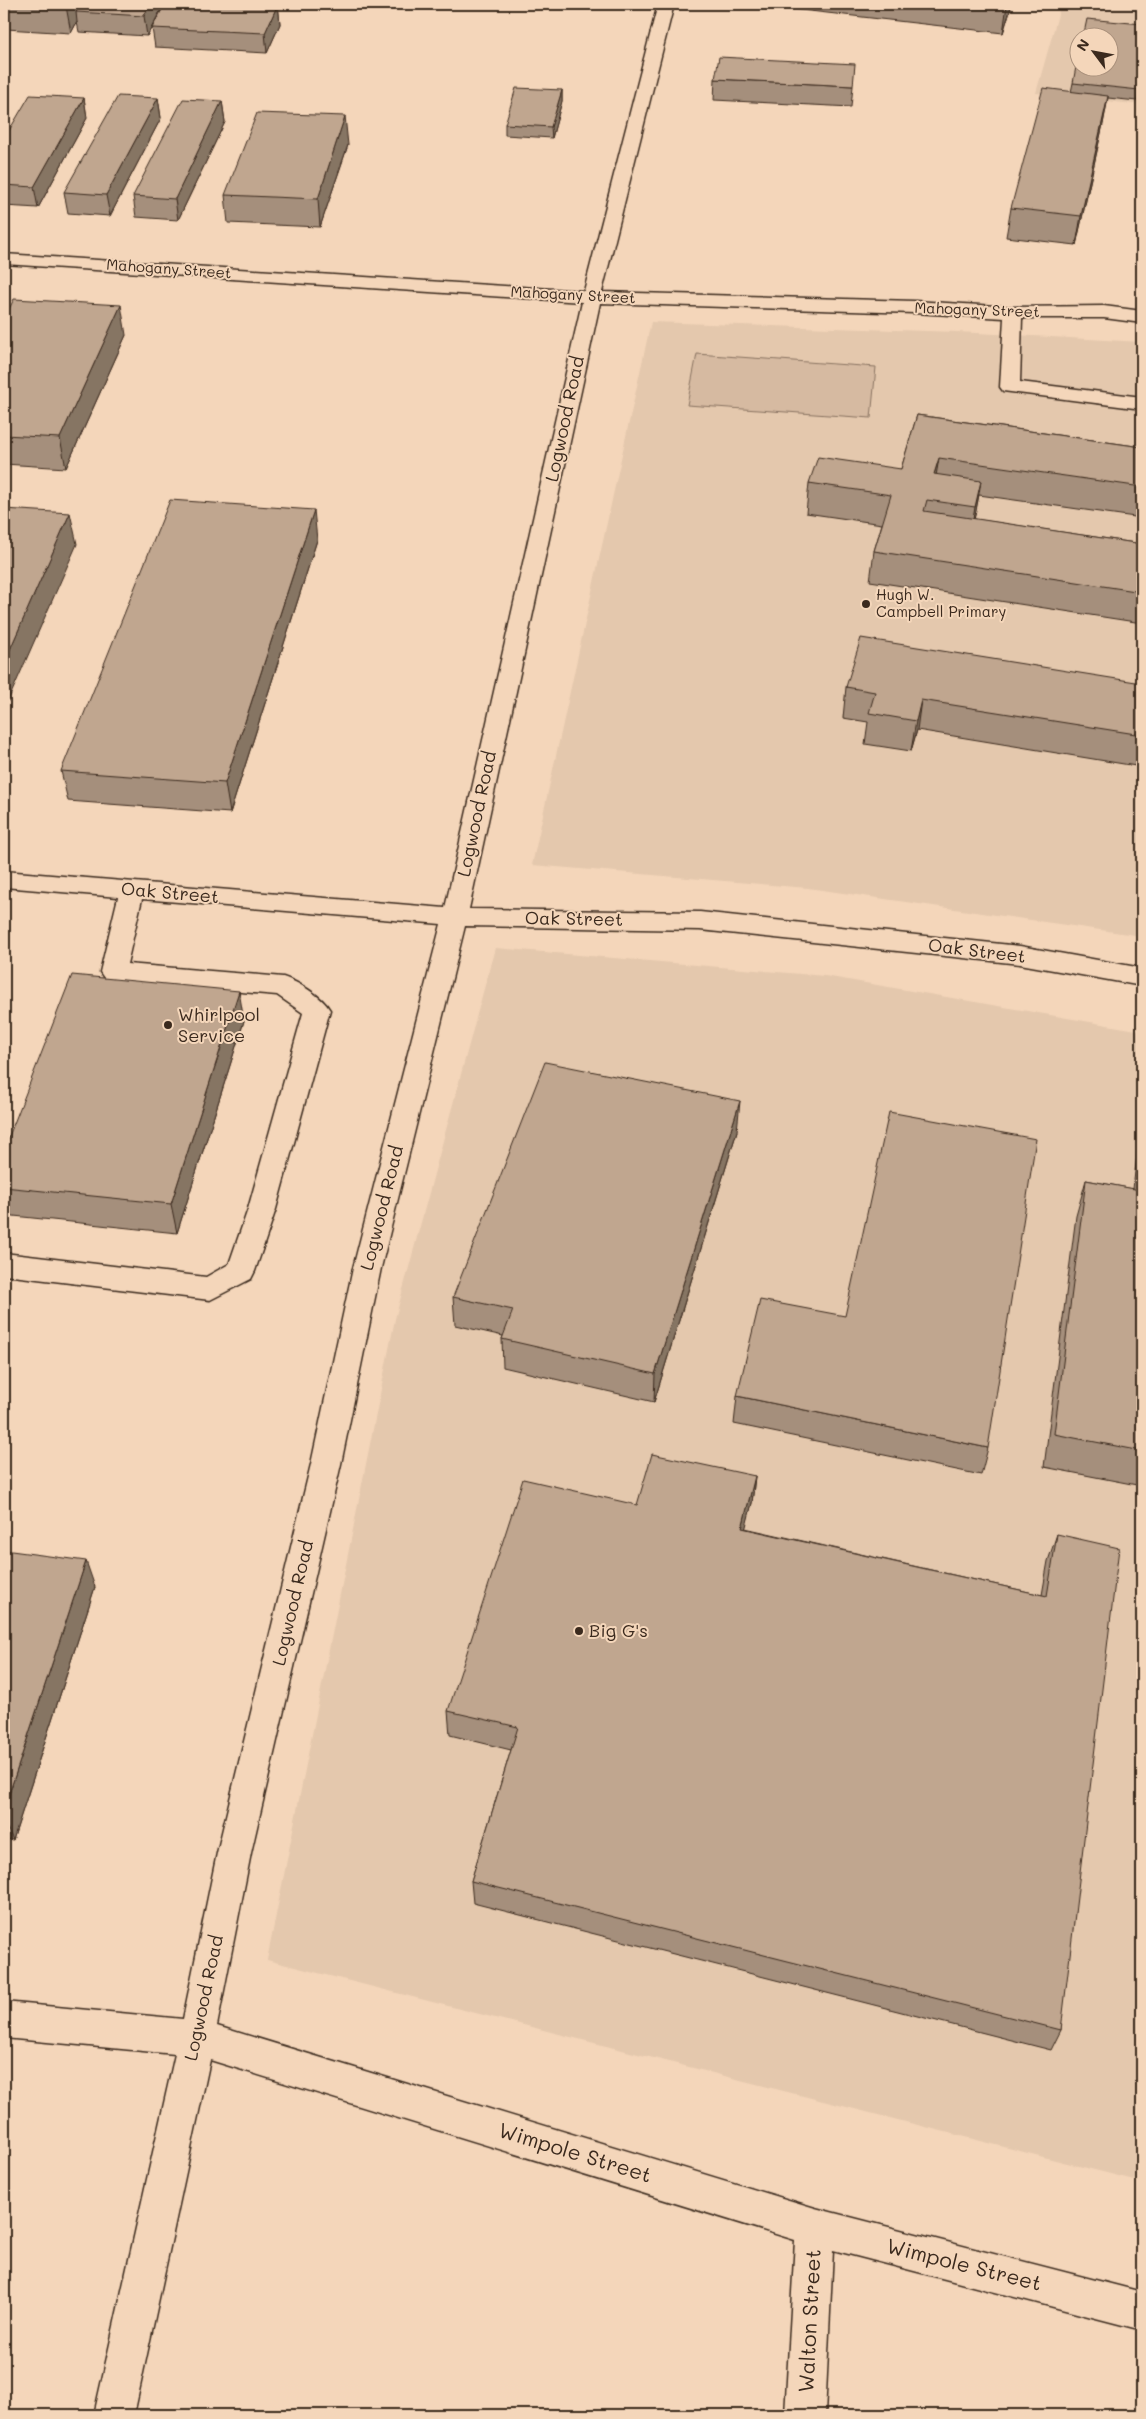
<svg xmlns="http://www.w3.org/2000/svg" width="1146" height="2419" font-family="Mali,sans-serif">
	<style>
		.built { fill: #e4c8ad; fill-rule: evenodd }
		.green { fill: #d6baa1; stroke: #887260 }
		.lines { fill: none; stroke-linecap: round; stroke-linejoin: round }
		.minor-casing { stroke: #3b2a1e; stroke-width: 3 }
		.minor { fill: #f4d6ba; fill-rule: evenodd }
		.wall { fill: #a58f7b; stroke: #3b2a1e }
		.shaded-wall { fill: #867464; stroke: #3b2a1e }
		.building { fill: #c0a68f; stroke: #3b2a1e }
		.poi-dot { fill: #3b2a1e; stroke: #f4d6ba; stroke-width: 2 }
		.labels { text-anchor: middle; stroke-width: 4; stroke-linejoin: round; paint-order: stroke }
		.far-street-label { font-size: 15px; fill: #3b2a1e; stroke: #f4d6ba }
		.far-poi-label { font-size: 15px; fill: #3b2a1e; stroke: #f4d6ba; text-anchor: start }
		.street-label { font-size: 18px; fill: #3b2a1e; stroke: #f4d6ba }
		.poi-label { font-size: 18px; fill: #3b2a1e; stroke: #f4d6ba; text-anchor: start }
		.near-street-label { font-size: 21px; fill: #3b2a1e; stroke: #f4d6ba }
	</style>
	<rect width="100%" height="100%" fill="#f4d6ba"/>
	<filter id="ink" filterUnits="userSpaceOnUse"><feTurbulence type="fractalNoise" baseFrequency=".02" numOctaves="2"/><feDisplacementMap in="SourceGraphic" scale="10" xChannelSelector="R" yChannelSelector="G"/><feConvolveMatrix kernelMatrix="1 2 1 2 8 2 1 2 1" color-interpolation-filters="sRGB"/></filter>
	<g filter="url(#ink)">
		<!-- built -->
		<g class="built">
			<path d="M1061,4h81v101l-106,-12zM1078,38h30v30h-30z"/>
			<polygon points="651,322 958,332 1142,342 1142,936 808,888 532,865"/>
			<polygon points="495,948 825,976 1142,1031 1142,2182 267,1960 395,1319"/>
		</g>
		<!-- green -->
		<polygon class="green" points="697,354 876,367 871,418 687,405"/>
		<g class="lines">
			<defs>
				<path id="minor" d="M658,4h16l-72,288 312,9 99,6 91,-1 38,5v12l-38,-5h-82l-2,64 122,15v12l-139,-18 -3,-4 4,-69 -90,-5 -314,-10 -131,606 231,3 320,34 122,22v18l-122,-22 -320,-34 -235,-4 -84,342 -40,196 -90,389 -34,173 598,182 327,84v38l-309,-80 -8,165h-40l10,-175 -585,-180 -76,355h-40l81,-361 -171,-16v-36l179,17 34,-166 94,-389 42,-196 88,-344 -299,-25 -15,65 156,13c15,5 39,19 47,33l-54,199 -21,62 -4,8 -41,21 -206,-25v-22l202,24 23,-13 19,-55 55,-196 -26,-18 -164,-14 -9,-3 -4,-6 18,-75 -114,-10v-16l441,37 137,-606 -578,-38v-10l580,37z"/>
			</defs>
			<!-- minor casing -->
			<use href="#minor" class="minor-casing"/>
			<!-- minor -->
			<use href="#minor" class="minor"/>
		</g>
		<!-- wall -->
		<g class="wall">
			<polygon points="4,4 164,4 147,36 79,32 77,22 71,33 6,29 4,17"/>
			<polygon points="278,4 280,24 267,53 155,47 152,28"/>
			<polygon points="748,4 1012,4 1003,33"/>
			<polygon points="1141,52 1142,52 1142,90 1139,89 1137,101 1108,98 1103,124 1076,245 1006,237 1011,208 1071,92 1073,83"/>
			<polygon points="715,79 853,86 851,107 714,100"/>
			<polygon points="562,90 562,101 552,138 505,135 505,124"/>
			<polygon points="84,98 87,118 38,208 4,206 4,139"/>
			<polygon points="158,98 161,118 110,216 68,213 64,192"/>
			<polygon points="222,101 225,122 178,220 136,217 133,196"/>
			<polygon points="348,145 320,227 228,223 225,195"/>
			<polygon points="4,319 126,335 66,468 4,464"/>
			<polygon points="917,415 1142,447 1142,518 979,495 974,519 1142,544 1142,623 870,581 874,551 882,524 806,513 809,483 901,469"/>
			<polygon points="317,540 230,813 68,801 61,771"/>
			<polygon points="1142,683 1142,767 917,730 911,751 865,744 868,722 843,718 846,687"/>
			<polygon points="244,1021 177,1233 4,1215 4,1149"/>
			<polygon points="1142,1120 1142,1486 1044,1467 1076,1216 1086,1180 1133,1189 1140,1129"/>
			<polygon points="737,1131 654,1402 503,1367 502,1339 503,1336 455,1325 453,1297"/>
			<polygon points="737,1396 988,1448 981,1475 734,1424"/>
			<polygon points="755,1476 752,1503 745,1528 1042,1595 1048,1561 1057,1534 1061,2030 1051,2050 473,1903 471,1881 511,1750 450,1735 448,1711 637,1505"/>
			<polygon points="4,1550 95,1587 13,1840 4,1839"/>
		</g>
		<!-- shaded-wall -->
		<g class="shaded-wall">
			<polygon points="67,4 89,4 76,12 77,22 71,33 66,6"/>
			<polygon points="150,4 164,4 147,36 144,16"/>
			<polygon points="278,4 280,24 267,53 265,33"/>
			<polygon points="1008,4 1012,4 1003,33 1007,5"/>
			<polygon points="562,90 562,101 552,138 551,127"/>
			<polygon points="1108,96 1103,124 1076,245 1081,216"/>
			<polygon points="84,98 87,118 38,208 34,187"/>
			<polygon points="158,98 161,118 110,216 106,195"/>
			<polygon points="222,101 225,122 178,220 175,199"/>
			<polygon points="345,116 348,145 320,227 318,199"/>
			<polygon points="121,305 126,335 66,468 60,438"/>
			<polygon points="939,458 934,488 934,474"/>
			<polygon points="981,481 976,511 970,537 975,507"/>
			<polygon points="314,510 317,540 230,813 225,783"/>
			<polygon points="70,513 77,544 4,710 4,663"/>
			<polygon points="921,700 917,730 911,751 916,721"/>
			<polygon points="239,991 244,1021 177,1233 171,1204"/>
			<polygon points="740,1101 737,1131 654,1402 655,1374"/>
			<polygon points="755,1476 752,1503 739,1554 742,1528"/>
			<polygon points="86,1561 95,1587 13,1840 4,1822 4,1809"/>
		</g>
		<!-- building -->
		<g class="building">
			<polygon points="30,4 67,4 66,6"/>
			<polygon points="81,4 150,4 144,16 76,12"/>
			<polygon points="165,4 278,4 265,33 152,28"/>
			<polygon points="994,4 1008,4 1007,5"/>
			<polygon points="1087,19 1142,24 1142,42 1141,52 1142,52 1142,79 1141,79 1139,90 1073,83 1078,56 1078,68 1108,68 1108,38 1083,38"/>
			<polygon points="719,57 855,64 853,86 715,79"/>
			<polygon points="516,88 562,90 551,127 505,124"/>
			<polygon points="1043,88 1108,96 1081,216 1011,208"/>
			<polygon points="30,95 84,98 34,187 4,185 4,139"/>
			<polygon points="118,96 158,98 106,195 64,192"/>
			<polygon points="183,99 222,101 175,199 133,196"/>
			<polygon points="257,113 345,116 318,199 225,195"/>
			<polygon points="14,299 121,305 60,438 4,435 4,319"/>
			<polygon points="917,415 1142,447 1142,487 939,458 934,474 981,481 975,507 927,500 924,511 1142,544 1142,592 874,551 891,495 809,483 818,457 901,469"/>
			<polygon points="170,500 314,510 225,783 61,771"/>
			<polygon points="4,509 70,513 4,663"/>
			<polygon points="861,638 1142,683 1142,735 921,700 916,721 869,713 875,692 846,687"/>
			<polygon points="72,975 239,991 171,1204 4,1187 4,1149"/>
			<polygon points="545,1062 740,1101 655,1374 502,1339 513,1310 453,1297"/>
			<polygon points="889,1112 1036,1139 988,1448 737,1396 760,1300 845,1316"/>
			<polygon points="1142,1170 1142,1451 1054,1434 1086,1180 1140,1190"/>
			<polygon points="652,1454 755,1476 742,1528 1047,1596 1057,1534 1119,1548 1061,2030 471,1881 518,1727 448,1711 523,1479 637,1505"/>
			<polygon points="4,1550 86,1561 4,1809"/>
		</g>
	</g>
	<!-- markers -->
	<g class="poi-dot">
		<circle cx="866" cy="604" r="5"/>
		<circle cx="168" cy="1025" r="5"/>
		<circle cx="579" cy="1631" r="5"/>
	</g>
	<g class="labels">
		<!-- far-street labels -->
		<g class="far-street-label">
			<text transform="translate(169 269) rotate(4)" y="5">Mahogany Street</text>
			<text transform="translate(573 295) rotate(3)" y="5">Mahogany Street</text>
			<text transform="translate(977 310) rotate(2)" y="5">Mahogany Street</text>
		</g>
		<!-- far-poi labels -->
		<g class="far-poi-label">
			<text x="876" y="600">Hugh W.<tspan x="876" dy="17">Campbell Primary</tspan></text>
		</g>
		<!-- street labels -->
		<g class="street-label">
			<text transform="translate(565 419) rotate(-78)" y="6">Logwood Road</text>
			<text transform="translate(477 814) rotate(-78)" y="6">Logwood Road</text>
			<text transform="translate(170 893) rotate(5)" y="6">Oak Street</text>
			<text transform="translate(574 919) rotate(1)" y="6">Oak Street</text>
			<text transform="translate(977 951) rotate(7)" y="6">Oak Street</text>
			<text transform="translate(382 1208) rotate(-76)" y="6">Logwood Road</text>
			<text transform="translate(293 1603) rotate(-77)" y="6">Logwood Road</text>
			<text transform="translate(204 1998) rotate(-78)" y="6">Logwood Road</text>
		</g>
		<!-- poi labels -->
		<g class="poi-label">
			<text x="178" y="1021">Whirlpool<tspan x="178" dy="21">Service</tspan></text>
			<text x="589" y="1637">Big G's</text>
		</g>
		<!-- near-street labels -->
		<g class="near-street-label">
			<text transform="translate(575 2153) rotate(17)" y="7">Wimpole Street</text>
			<text transform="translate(964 2265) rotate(14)" y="7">Wimpole Street</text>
			<text transform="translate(810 2321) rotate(-87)" y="7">Walton Street</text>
		</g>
	</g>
	<!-- margin -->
	<rect width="1146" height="2419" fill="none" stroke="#f4d6ba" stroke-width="20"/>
	<rect x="10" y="10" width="1126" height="2399" fill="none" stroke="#3b2a1e" stroke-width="2" filter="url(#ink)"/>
	<!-- north arrow -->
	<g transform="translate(1094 52) rotate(302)"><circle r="24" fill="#f4d6ba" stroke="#aa917c"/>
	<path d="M0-4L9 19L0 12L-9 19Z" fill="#3b2a1e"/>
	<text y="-8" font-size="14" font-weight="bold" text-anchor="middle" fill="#3b2a1e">N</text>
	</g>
</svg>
